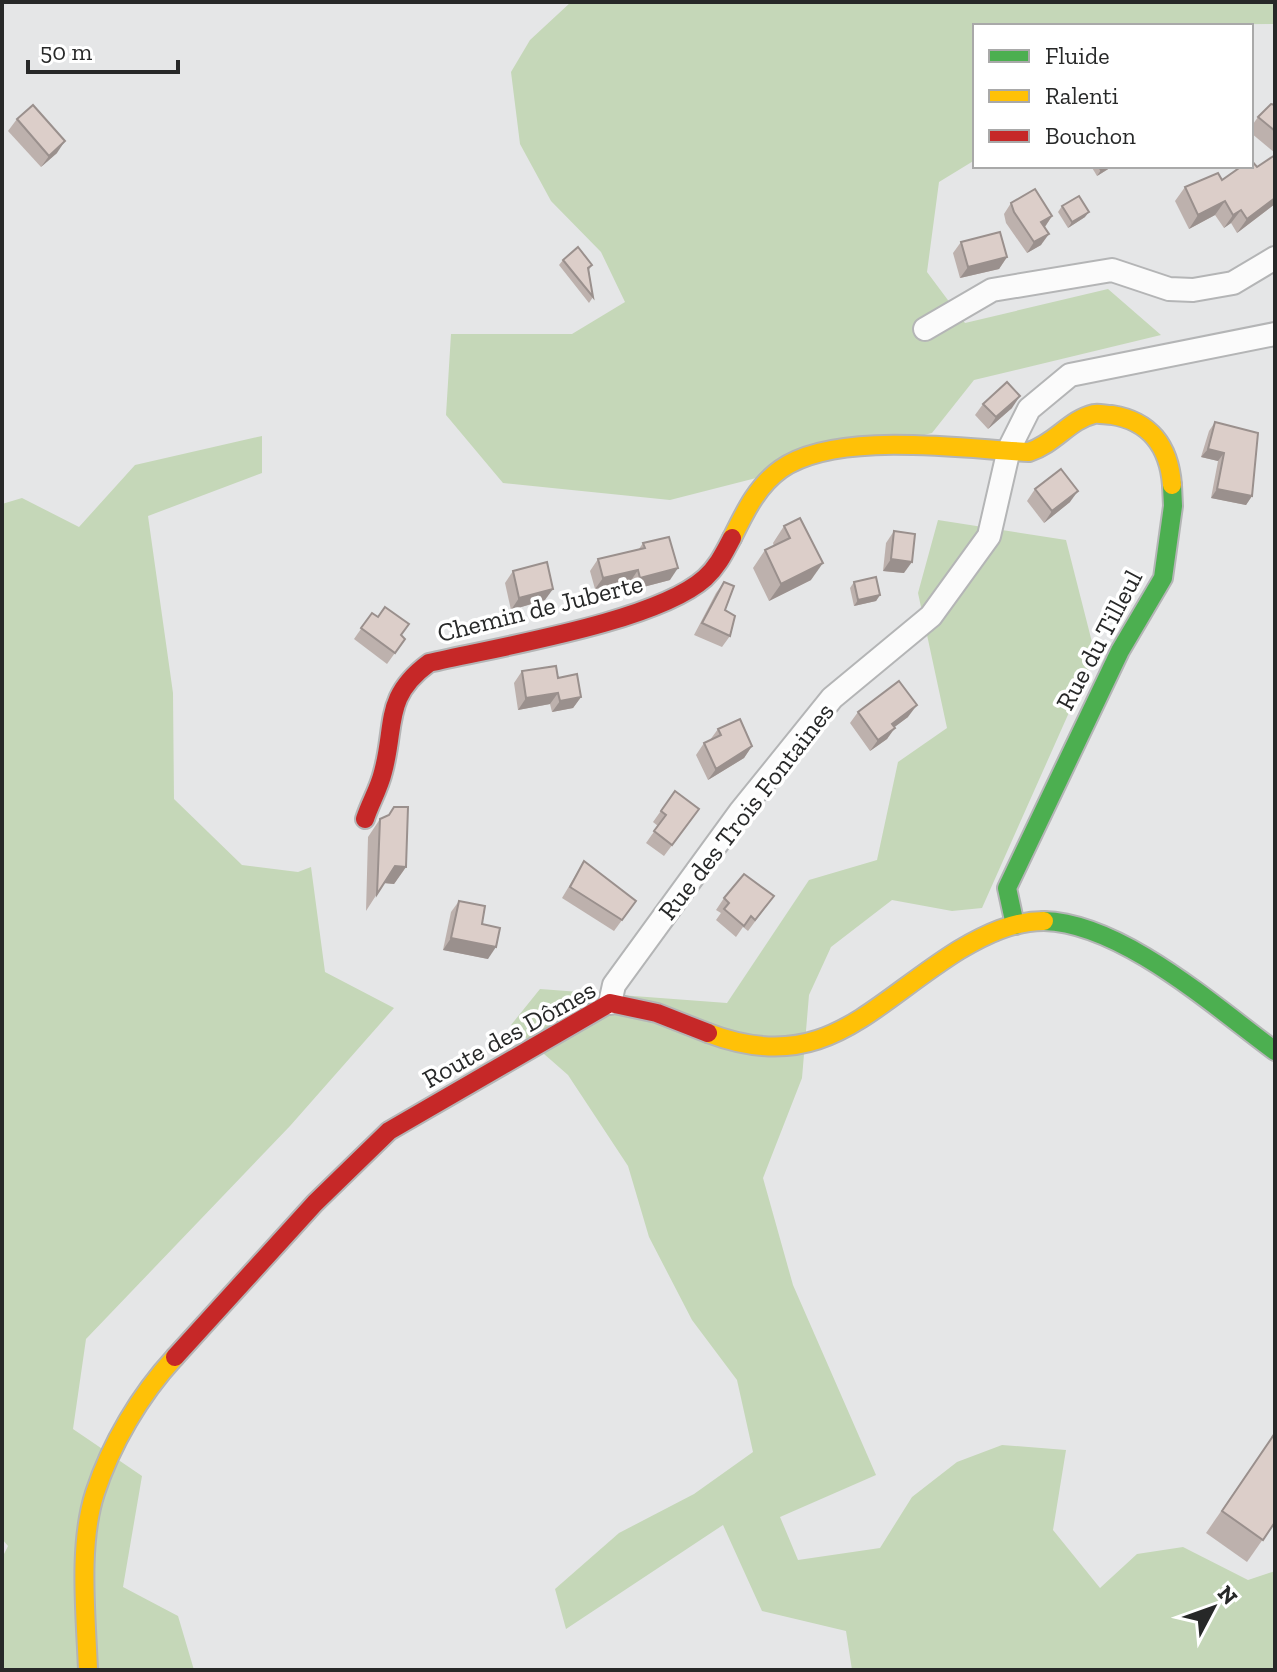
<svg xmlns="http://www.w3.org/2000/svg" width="1277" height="1672" font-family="'Zilla Slab',serif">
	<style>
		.green { fill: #c5d7b8 }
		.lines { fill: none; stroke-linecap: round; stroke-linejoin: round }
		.street-casing { stroke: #b4b5b6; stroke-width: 26 }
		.fast-casing { stroke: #b4b5b6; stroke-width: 22 }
		.slow-casing { stroke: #b4b5b6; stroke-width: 22 }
		.jam-casing { stroke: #b4b5b6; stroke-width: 22 }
		.street { stroke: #fbfbfb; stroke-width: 22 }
		.fast { stroke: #4caf50; stroke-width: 18 }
		.slow { stroke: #ffc107; stroke-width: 18 }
		.jam { stroke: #c62828; stroke-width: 18 }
		.wall { fill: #bdb1ad }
		.shaded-wall { fill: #9a908d }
		.building { fill: #dccec9; stroke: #9a908d; stroke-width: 2 }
		.labels { text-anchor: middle; stroke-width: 7; stroke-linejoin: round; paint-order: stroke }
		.street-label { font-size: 26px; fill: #272828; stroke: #fff }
	</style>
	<rect width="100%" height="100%" fill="#e5e6e7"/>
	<!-- green -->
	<g class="green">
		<polygon points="571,2 1275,2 1275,24 975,26 975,160 939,182 927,272 965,323 1108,289 1161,335 974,380 932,433 670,500 503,483 446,415 451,334 572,334 625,302 601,252 551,201 520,144 511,72 530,40"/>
		<polygon points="262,436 262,473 148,516 173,693 174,799 242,865 298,872 311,867 325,972 394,1008 290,1126 86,1339 73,1429 142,1476 123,1587 178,1616 194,1670 2,1670 2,1558 8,1546 2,1539 2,504 22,498 79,527 135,465"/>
		<polygon points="938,520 1066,540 1095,654 982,908 952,911 892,900 831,947 809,995 802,1078 763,1178 793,1285 876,1475 780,1517 798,1560 880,1548 912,1497 957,1462 1002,1445 1066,1450 1053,1530 1100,1588 1137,1554 1183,1547 1248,1580 1275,1571 1275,1670 852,1670 846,1631 762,1611 723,1525 566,1629 555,1589 619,1533 694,1494 753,1452 737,1380 692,1320 649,1237 628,1166 568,1075 511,1025 540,989 727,1003 809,880 877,860 898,762 947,728 918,593"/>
	</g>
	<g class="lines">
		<defs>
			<g id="street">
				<polyline points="925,329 992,290 1112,270 1169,289 1193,290 1233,283 1275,258"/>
				<polyline points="610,1003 614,985 740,812 832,698 931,616 989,536 1009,449 1029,409 1070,375 1275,334"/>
			</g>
			<g id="fast">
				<path d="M1044,921c78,2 171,86 231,130"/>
				<polyline points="1015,925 1007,888 1120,651 1163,578 1173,506 1172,485"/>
			</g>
			<g id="slow">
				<path d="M732,538c13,-26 25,-52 49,-69 55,-39 181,-20 248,-17 27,-9 40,-32 65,-38 5,-1 12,1 18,1 38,6 57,31 60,70"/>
				<path d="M708,1033c115,44 161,-27 251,-83 27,-16 54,-29 85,-29"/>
				<path d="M88,1670c-2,-54 -10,-125 7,-177 16,-49 45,-98 80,-136"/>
			</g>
			<g id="jam">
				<path d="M365,819c5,-16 14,-30 18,-47 13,-48 0,-75 46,-109 68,-16 227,-41 276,-85 13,-12 19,-25 27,-40"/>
				<polyline points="175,1357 315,1203 389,1131 610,1003 657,1013 708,1033"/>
			</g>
		</defs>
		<!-- street casing -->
		<use href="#street" class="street-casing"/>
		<!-- fast casing -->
		<use href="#fast" class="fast-casing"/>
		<!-- slow casing -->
		<use href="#slow" class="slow-casing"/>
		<!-- jam casing -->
		<use href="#jam" class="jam-casing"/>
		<!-- street -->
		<use href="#street" class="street"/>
		<!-- fast -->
		<use href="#fast" class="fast"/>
		<!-- slow -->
		<use href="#slow" class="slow"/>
		<!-- jam -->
		<use href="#jam" class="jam"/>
	</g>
	<!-- wall -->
	<g class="wall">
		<polygon points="1275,105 1275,153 1251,133 1251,127 1258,117"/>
		<polygon points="17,119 57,153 41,167 8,131"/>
		<polygon points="1091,166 1113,166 1097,176"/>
		<polygon points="1222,180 1275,204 1237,233 1231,223 1224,228 1215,215 1189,229 1175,201 1185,187"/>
		<polygon points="1011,203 1052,216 1045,227 1041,245 1027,253 1006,223 1004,214"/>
		<polygon points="1062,206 1085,217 1068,228 1058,212"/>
		<polygon points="961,242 1007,257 999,269 960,278 953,253"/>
		<polygon points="563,260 592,265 589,270 593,297 589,303 559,265"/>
		<polygon points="983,404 1012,408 988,429 975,415"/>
		<polygon points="1215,422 1252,496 1246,505 1211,498 1218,461 1201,457 1209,431"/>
		<polygon points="1035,489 1070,502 1044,523 1027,501"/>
		<polygon points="784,526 811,580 769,601 753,568 765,550 774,546 773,543"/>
		<polygon points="894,531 904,573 883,571 886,543"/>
		<polygon points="643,543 670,580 632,590 630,582 595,589 590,571 598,559 639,549"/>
		<polygon points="513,571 545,600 511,610 505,583"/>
		<polygon points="724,582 725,610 730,636 722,647 694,635 716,593"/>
		<polygon points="854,582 880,595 876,601 854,606 850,588"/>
		<polygon points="372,613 405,639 387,664 354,639"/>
		<polygon points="522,671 558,678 581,697 573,708 552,712 550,704 518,710 514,683"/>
		<polygon points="858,712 908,717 894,727 887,739 870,751 850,723"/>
		<polygon points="718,729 752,746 744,758 708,780 696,755 704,743 710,740"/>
		<polygon points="675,791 699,809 664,856 646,843 658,826 653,822"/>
		<polygon points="380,819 406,867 394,884 384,883 366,911 368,837"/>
		<polygon points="584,861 636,901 614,931 562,898"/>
		<polygon points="774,896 748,931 743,927 736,937 716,920 721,913 716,910 724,898"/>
		<polygon points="459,901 482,924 488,959 443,950 451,912"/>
		<polygon points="1275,1433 1275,1522 1247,1562 1206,1533"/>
	</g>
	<!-- shaded-wall -->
	<g class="shaded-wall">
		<polygon points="65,141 57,153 41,167 49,156"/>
		<polygon points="1108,166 1113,166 1097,176 1101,170"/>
		<polygon points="1275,198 1275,204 1237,233 1247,219"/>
		<polygon points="1225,201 1215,215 1189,229 1198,215"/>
		<polygon points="1241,210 1231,223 1224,228 1233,215"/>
		<polygon points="1089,212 1085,217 1068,228 1072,222"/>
		<polygon points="1052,216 1044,228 1041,222"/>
		<polygon points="1049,234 1041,245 1027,253 1034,242"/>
		<polygon points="1007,257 999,269 960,278 968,267"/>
		<polygon points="1020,396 1012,408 988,429 996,417"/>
		<polygon points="1208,449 1224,453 1218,461 1201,457"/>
		<polygon points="1217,489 1252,496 1246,505 1211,498"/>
		<polygon points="1078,491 1070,502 1044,523 1052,511"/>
		<polygon points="891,559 912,562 904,573 883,571"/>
		<polygon points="823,563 811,580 769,601 781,584"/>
		<polygon points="678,568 670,580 632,590 640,578"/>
		<polygon points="638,570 630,582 595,589 603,578"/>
		<polygon points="553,589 545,600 511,610 519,598"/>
		<polygon points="880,595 876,601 854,606 858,600"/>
		<polygon points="558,693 550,704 518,710 526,698"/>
		<polygon points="581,697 573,708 552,712 560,701"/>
		<polygon points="917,705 908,717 884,735 892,724"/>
		<polygon points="895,728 887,739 870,751 878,740"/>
		<polygon points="752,746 744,758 708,780 716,769"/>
		<polygon points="395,866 406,867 394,884 384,883"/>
		<polygon points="451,938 496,947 488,959 443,950"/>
	</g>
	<!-- building -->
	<g class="building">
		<polygon points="1271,104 1275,105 1275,131 1258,117"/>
		<polygon points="33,105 65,141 49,156 17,119"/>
		<polygon points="1275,155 1275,198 1247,219 1241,210 1233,215 1225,201 1198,215 1185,187 1218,173 1222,180 1242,166 1251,166 1251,160 1257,167"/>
		<polygon points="1098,166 1108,166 1101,170"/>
		<polygon points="1035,189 1052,216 1041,222 1049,234 1034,242 1014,212 1011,203"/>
		<polygon points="1079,196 1089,212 1072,222 1062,206"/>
		<polygon points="1000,232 1007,257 968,267 961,242"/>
		<polygon points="578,247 592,265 588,268 593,297 563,260"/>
		<polygon points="1007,382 1020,396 996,417 983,404"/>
		<polygon points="1215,422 1258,433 1252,496 1217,489 1224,453 1208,449"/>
		<polygon points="1061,469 1078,491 1052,511 1035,489"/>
		<polygon points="800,518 823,563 781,584 765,550 790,538 784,526"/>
		<polygon points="894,531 915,534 912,562 891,559"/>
		<polygon points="669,537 678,568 640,578 638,570 603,578 598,559 645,548 643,543"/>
		<polygon points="547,562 553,589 519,598 513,571"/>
		<polygon points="876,577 880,595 858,600 854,582"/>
		<polygon points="724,582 734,586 725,610 735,616 730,636 702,623"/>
		<polygon points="385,607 409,624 401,635 405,639 395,653 361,628 372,613 378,617"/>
		<polygon points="556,666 558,678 577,674 581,697 560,701 558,693 526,698 522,671"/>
		<polygon points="899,681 917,705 892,724 895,728 878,740 858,712"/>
		<polygon points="740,719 752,746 716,769 704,743 721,735 718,729"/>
		<polygon points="675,791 699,809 672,845 654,831 666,815 661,811"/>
		<polygon points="394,807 408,807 406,867 395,866 377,894 380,819 389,815"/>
		<polygon points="584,861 636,901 622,920 570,887"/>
		<polygon points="744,874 774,896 755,920 751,916 744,926 724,909 729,903 724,898"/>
		<polygon points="459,901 485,906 482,924 500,928 496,947 451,938"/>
		<polygon points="1275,1433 1275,1522 1263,1540 1222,1511"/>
	</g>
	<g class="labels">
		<!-- street labels -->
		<g class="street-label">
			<text transform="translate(540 608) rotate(-14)" y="9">Chemin de Juberte</text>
			<text transform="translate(1099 640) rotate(-62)" y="9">Rue du Tilleul</text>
			<text transform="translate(746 811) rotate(-52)" y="9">Rue des Trois Fontaines</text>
			<text transform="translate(509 1034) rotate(-29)" y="9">Route des Dômes</text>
		</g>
	</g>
	<!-- border -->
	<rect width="1277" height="1672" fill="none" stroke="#272828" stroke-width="8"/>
	<!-- legend -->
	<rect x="973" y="24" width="280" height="144" fill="#ffffff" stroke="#a9a9a9" stroke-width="2"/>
	<rect x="989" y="50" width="40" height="12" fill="#4caf50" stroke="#a9a9a9" stroke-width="2"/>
	<text x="1045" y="64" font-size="24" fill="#272828">Fluide</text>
	<rect x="989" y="90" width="40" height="12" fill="#ffc107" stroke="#a9a9a9" stroke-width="2"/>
	<text x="1045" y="104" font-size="24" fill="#272828">Ralenti</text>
	<rect x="989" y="130" width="40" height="12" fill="#c62828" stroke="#a9a9a9" stroke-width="2"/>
	<text x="1045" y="144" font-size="24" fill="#272828">Bouchon</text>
	<!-- north arrow -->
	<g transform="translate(1213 1608) rotate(49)" stroke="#ffffff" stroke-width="6" paint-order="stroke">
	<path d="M0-6L14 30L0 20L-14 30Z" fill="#272828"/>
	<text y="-12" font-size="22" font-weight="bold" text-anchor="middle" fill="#272828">N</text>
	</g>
	<!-- scale -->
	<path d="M28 60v12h150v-12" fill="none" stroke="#272828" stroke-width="4"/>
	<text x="40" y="60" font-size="24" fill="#272828" stroke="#ffffff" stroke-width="6" paint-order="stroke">50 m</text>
</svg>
